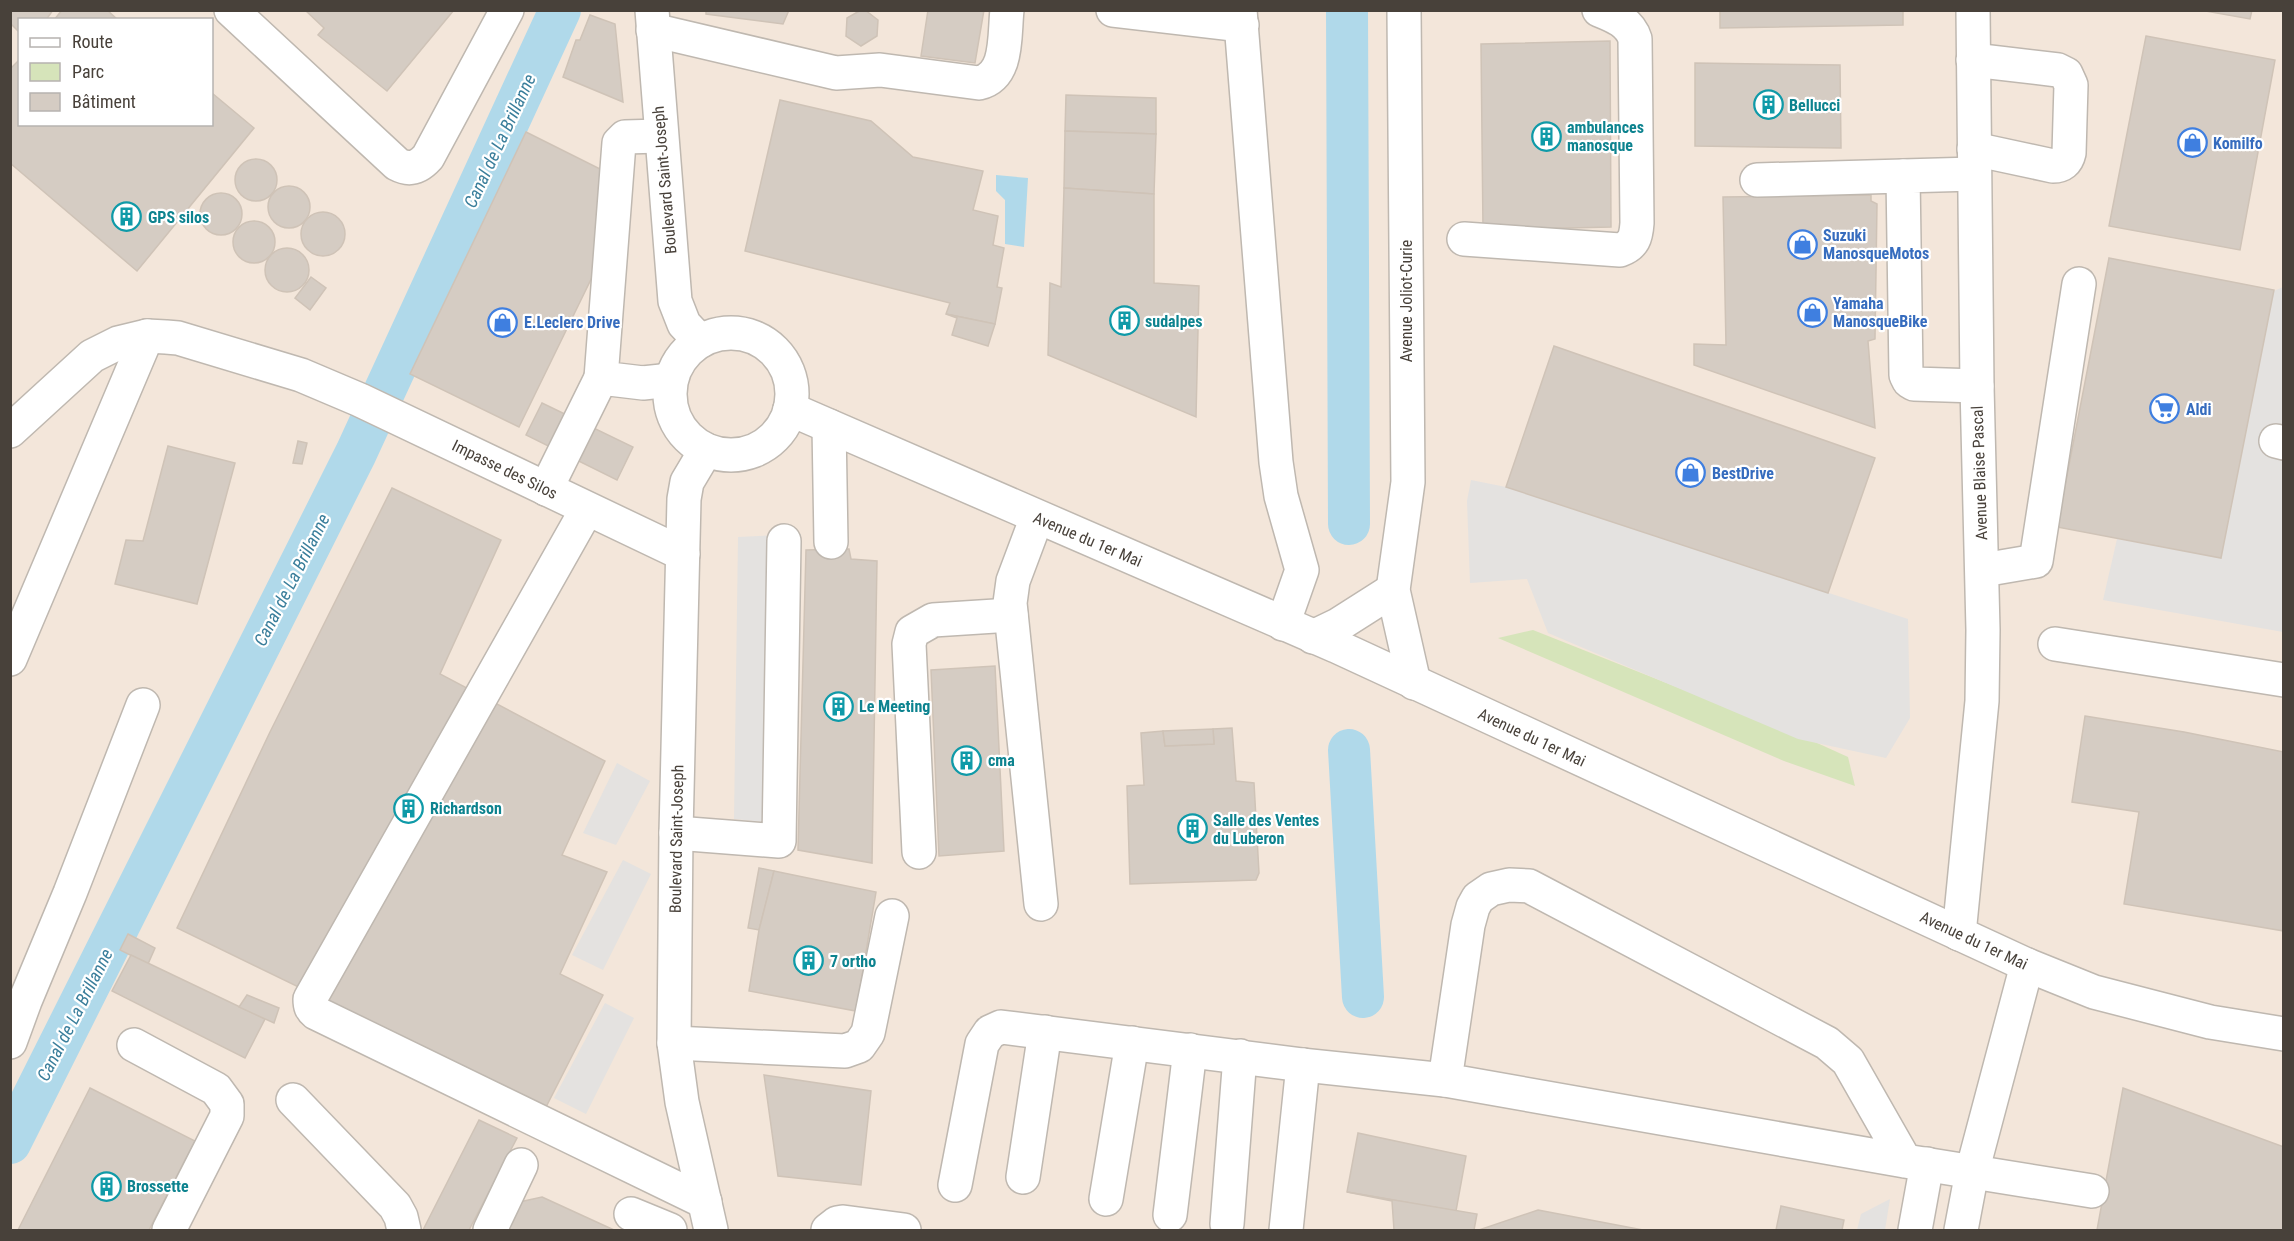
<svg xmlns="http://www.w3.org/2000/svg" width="2294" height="1241" font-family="'Roboto Condensed',sans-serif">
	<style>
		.commercial { fill: #f3e6da; fill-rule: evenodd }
		.green { fill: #d6e4ba }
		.parking { fill: #e4e2e0 }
		.water { fill: #b0d9ea }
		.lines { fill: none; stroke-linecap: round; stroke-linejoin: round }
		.canal { stroke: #b0d9ea; stroke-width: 42 }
		.building { fill: #d5ccc3; stroke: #cfc3b7; stroke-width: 1.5 }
		.minor-casing { stroke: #bfb8b0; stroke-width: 36 }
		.minor { stroke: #fff; stroke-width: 33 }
		.labels { text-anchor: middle; stroke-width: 4.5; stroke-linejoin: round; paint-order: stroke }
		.culture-label { font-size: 16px; font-weight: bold; fill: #0d838f; stroke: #fff; text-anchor: start }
		.shop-label { font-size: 16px; font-weight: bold; fill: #366cbe; stroke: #fff; text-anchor: start }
		.street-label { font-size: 16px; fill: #48413a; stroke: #fff }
		.water-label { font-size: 18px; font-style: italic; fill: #3a7e9b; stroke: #fff }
	</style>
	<rect width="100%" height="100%" fill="#f4f1ec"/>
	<!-- commercial -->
	<path class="commercial" d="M11,11h2272v1219h-2272zM20,20h192v104h-192z"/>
	<!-- green -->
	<polygon class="green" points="1533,630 1815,742 1848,757 1855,786 1784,761 1498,638"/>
	<!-- parking -->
	<g class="parking">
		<polygon points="2283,287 2283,632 2103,600 2117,539 2221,557 2274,291"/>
		<polygon points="1471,480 1506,487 1908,619 1910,718 1886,758 1798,739 1548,633 1527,579 1470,583 1467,501"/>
		<polygon points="801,534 795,825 734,819 738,537"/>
		<polygon points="617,763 650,781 616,845 583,833"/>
		<polygon points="623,860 651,874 603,970 572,955"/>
		<polygon points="605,1003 634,1018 586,1114 554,1098"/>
		<polygon points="1890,1199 1885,1230 1857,1230 1861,1214"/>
	</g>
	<!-- water -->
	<polygon class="water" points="996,175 1028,178 1024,247 1005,244 1005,200 996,191"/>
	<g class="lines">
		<!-- canal -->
		<g class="canal">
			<polyline points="1347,10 1349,524"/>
			<polyline points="1349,750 1363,997"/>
			<polyline points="10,1143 356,453 560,10"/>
		</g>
	</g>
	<!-- building -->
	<g class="building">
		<polygon points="10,10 53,10 46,20 20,20 20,33 10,23"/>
		<polygon points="62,10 107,10 118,20 54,20"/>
		<polygon points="305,10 454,10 387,91 318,35 324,28"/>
		<polygon points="706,10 789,10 783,24 706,14"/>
		<polygon points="861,10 865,10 878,20 877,36 861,46 846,36 847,18"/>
		<polygon points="928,10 984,10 975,63 921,56"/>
		<polygon points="1720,10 1903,10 1903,25 1720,28"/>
		<polygon points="2200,10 2252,10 2250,19"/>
		<polygon points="590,15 615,24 623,102 563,77 576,40 580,40"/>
		<polygon points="2146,36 2275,60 2240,250 2109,226"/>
		<polygon points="1610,41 1611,227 1483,230 1481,44"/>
		<polygon points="20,59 20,124 212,124 212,93 254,128 137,271 10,163 10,69"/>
		<polygon points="1695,63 1840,65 1841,148 1695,146"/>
		<polygon points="1066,95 1156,98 1156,134 1065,131"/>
		<polygon points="780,100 871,121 913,157 983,171 973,210 998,216 993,245 1004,248 997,287 1002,288 995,324 946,314 950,303 745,251"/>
		<polygon points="1065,131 1156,134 1154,194 1064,188"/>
		<polygon points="526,132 602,170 596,269 519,427 410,374"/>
		<circle cx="256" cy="180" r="21"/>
		<circle cx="289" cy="207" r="21"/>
		<polygon points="1064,188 1154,194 1154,283 1199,286 1196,417 1048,355 1050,283 1061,287"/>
		<circle cx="221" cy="214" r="21"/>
		<polygon points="1871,195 1871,201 1877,204 1875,339 1868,341 1875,428 1694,365 1694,344 1726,345 1723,197"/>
		<circle cx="323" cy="234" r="22"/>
		<circle cx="254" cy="242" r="21"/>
		<circle cx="287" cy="270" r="22"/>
		<polygon points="2109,258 2274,290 2221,558 2057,527"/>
		<polygon points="311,277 326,288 310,310 295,298"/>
		<polygon points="946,314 995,324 988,346 952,335 957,318"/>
		<polygon points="1554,346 1875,458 1828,593 1506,487"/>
		<polygon points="542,403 633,447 617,480 526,435"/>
		<polygon points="298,441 307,443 302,464 293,463"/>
		<polygon points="168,446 235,463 197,604 115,584 126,540 143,541"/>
		<polygon points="392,488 501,540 440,674 605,761 562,855 607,872 560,974 603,995 546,1107 177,928 270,732"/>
		<polygon points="849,549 851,559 877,561 872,863 798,850 806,550"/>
		<polygon points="995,666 1004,851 939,856 931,670"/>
		<polygon points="2085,716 2184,732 2284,752 2284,931 2124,904 2139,812 2072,802"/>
		<polygon points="1232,728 1236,781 1254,783 1259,873 1256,880 1130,884 1127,786 1144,785 1141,733 1163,731 1165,746 1214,744 1213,729"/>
		<polygon points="1213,729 1214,744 1165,746 1163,731"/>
		<polygon points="759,868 774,871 759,930 748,928"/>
		<polygon points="774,871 876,892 856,1011 749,991 759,930"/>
		<polygon points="128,934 155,948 148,964 120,950"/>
		<polygon points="131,955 265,1019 245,1058 112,991"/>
		<polygon points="247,995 279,1008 274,1023 239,1007"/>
		<polygon points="764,1075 871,1091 861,1185 778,1176"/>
		<polygon points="90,1088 195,1141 149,1230 18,1230"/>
		<polygon points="2123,1088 2284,1147 2284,1230 2097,1230"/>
		<polygon points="479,1120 517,1138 469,1230 423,1230"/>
		<polygon points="1358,1133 1466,1156 1456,1211 1347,1192"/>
		<polygon points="1347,1192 1477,1214 1474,1230 1394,1230 1392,1201"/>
		<polygon points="542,1197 614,1230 502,1230 515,1203"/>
		<polygon points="1781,1206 1844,1220 1842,1230 1776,1230"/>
		<polygon points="1538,1210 1643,1230 1479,1230"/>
	</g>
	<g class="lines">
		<defs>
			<g id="minor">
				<path d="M231,10l166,154c13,7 22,3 31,-7l79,-147"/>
				<polyline points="652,10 675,301 684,324 700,341"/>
				<polyline points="1113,10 1242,25"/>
				<polyline points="1240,10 1276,462 1281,496 1302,570 1283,624"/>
				<polyline points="1404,10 1408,482 1393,590 1414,683"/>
				<path d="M653,30l183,43 44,-3 99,13c30,-7 25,-48 28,-73"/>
				<path d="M1973,60l85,10 8,4 5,11 -2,68c-2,9 -7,13 -16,13l-79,-17"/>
				<polyline points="660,136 625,137 619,143 601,378 643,383 671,380"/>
				<polyline points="1974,174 1903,176 1906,375 1909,381 1914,384 1977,386"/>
				<polyline points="1757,180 1903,176"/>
				<path d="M1464,239l156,11c14,-5 16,-13 17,-27l-2,-184c-5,-17 -21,-23 -36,-29"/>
				<circle cx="731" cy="394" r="61"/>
				<polyline points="790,409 1336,646 2027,965 2094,992 2210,1022 2284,1034"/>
				<polyline points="829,426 831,542"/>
				<polyline points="10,431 92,356 118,343 147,336 166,337 178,338 301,375 360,400 683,554"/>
				<polyline points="2276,441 2284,443"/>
				<polyline points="706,450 687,482 684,499 676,833 674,1043 682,1102 711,1230"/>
				<polyline points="546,489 601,378"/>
				<path d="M587,509l-277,490c0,7 1,10 6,14l389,189"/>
				<polyline points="1037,517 1013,581 1010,603 1041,904"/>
				<polyline points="1983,570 2036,561 2079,284"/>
				<polyline points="1313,637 1338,625 1393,590"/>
				<polyline points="2055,644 2284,680"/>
				<polyline points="10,659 147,336"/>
				<polyline points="676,833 779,841 784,541"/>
				<polyline points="919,852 909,644 912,632 933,620 1011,615"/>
				<polyline points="1959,934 1982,701 1983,630 1977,386 1973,10"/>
				<polyline points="10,1042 25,1001 70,893 143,705"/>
				<polyline points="674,1043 845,1051 859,1046 868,1033 892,916"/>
				<polyline points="134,1045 216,1089 227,1104 227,1116 169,1230"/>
				<polyline points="293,1100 395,1206 401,1217 404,1230"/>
				<polyline points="1905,1161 1848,1061 1827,1043 1529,886 1509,885 1491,889 1478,898 1473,907 1468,925 1445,1080 1905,1161 2092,1191"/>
				<polyline points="1023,1177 1045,1032"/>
				<polyline points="955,1185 982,1044 990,1032 1001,1027 1303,1065 1445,1080"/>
				<polyline points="1106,1199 1132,1043"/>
				<polyline points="631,1214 670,1230"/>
				<polyline points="1170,1215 1190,1050"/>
				<polyline points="1227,1224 1240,1056"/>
				<polyline points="490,1230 521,1165"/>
				<polyline points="828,1230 837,1223 843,1222 904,1230"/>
				<polyline points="1286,1230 1303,1065"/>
				<polyline points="1915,1230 1927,1164"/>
				<polyline points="1961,1230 1972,1172 2027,965"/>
			</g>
		</defs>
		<!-- minor casing -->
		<use href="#minor" class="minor-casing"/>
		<!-- minor -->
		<use href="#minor" class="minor"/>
	</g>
	<!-- icons -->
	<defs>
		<symbol id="building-ring" viewBox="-11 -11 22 22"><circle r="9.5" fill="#fff" stroke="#0f9aa8" stroke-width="1.5"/><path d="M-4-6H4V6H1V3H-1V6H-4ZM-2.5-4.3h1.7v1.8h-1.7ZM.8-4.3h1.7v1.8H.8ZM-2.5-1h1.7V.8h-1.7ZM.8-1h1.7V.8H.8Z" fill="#0f9aa8"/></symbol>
		<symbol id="shop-ring" viewBox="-11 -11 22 22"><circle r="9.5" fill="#fff" stroke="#3f7fe0" stroke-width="1.5"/><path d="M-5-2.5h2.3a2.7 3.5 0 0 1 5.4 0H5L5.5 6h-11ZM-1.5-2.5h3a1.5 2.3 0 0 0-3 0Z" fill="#3f7fe0"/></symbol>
		<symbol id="supermarket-ring" viewBox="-11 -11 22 22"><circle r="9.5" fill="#fff" stroke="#3f7fe0" stroke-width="1.5"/><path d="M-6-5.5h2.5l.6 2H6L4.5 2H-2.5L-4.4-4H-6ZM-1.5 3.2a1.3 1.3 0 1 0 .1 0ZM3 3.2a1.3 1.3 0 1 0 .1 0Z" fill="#3f7fe0"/></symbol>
	</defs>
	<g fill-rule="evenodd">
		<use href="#building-ring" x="1752" y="88" width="33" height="33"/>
		<use href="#building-ring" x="1530" y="120" width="33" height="33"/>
		<use href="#shop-ring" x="2176" y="126" width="33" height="33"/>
		<use href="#building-ring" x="110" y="200" width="33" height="33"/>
		<use href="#shop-ring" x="1786" y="228" width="33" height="33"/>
		<use href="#shop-ring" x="1796" y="296" width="33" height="33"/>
		<use href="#building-ring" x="1108" y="304" width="33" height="33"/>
		<use href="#shop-ring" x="486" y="306" width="33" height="33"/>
		<use href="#supermarket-ring" x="2148" y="392" width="33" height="33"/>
		<use href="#shop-ring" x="1674" y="456" width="33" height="33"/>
		<use href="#building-ring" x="822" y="690" width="33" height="33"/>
		<use href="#building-ring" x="950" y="744" width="33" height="33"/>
		<use href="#building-ring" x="392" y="792" width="33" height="33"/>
		<use href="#building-ring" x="1176" y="812" width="33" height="33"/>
		<use href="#building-ring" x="792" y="944" width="33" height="33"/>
		<use href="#building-ring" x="90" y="1170" width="33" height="33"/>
	</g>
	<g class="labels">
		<!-- culture labels -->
		<g class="culture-label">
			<text x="1789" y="111">Bellucci</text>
			<text x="1567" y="133">ambulances<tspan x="1567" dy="18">manosque</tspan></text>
			<text x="148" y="223">GPS silos</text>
			<text x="1145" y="327">sudalpes</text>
			<text x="859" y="712">Le Meeting</text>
			<text x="988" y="766">cma</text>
			<text x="430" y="814">Richardson</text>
			<text x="1213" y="826">Salle des Ventes<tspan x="1213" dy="18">du Luberon</tspan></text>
			<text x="830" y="967">7 ortho</text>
			<text x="127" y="1192">Brossette</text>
		</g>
		<!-- shop labels -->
		<g class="shop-label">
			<text x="2213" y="149">Komilfo</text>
			<text x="1823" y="241">Suzuki<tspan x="1823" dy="18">ManosqueMotos</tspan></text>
			<text x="1833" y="309">Yamaha<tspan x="1833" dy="18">ManosqueBike</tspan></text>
			<text x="524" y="328">E.Leclerc Drive</text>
			<text x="2186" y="415">Aldi</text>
			<text x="1712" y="479">BestDrive</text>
		</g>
		<!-- street labels -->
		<g class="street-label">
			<text transform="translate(664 180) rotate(-95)" y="6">Boulevard Saint-Joseph</text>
			<text transform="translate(1406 301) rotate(-90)" y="6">Avenue Joliot-Curie</text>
			<text transform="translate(505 469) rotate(26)" y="6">Impasse des Silos</text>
			<text transform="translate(1979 473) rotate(-92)" y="6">Avenue Blaise Pascal</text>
			<text transform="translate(1088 539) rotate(23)" y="6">Avenue du 1er Mai</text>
			<text transform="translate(1532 737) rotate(25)" y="6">Avenue du 1er Mai</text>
			<text transform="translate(676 839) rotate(-89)" y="6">Boulevard Saint-Joseph</text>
			<text transform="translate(1974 940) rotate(25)" y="6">Avenue du 1er Mai</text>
		</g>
		<!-- water labels -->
		<g class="water-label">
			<text transform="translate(500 141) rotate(-65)" y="6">Canal de La Brillanne</text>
			<text transform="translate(292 580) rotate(-63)" y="6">Canal de La Brillanne</text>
			<text transform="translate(75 1015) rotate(-63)" y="6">Canal de La Brillanne</text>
		</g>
	</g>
	<!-- border -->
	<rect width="2294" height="1241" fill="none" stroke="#48413a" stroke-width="24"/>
	<!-- legend -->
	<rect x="18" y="18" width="195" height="108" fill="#ffffff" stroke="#b6b3b0" stroke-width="1.5"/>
	<rect x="30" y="38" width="30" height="9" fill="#ffffff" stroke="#b6b3b0" stroke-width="1.5"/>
	<text x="72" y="48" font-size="18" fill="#48413a">Route</text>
	<rect x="30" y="63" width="30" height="18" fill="#d6e4ba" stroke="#b6b3b0" stroke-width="1.5"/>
	<text x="72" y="78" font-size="18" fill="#48413a">Parc</text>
	<rect x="30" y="93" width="30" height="18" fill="#d5ccc3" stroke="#b6b3b0" stroke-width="1.5"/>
	<text x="72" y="108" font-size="18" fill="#48413a">Bâtiment</text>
</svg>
